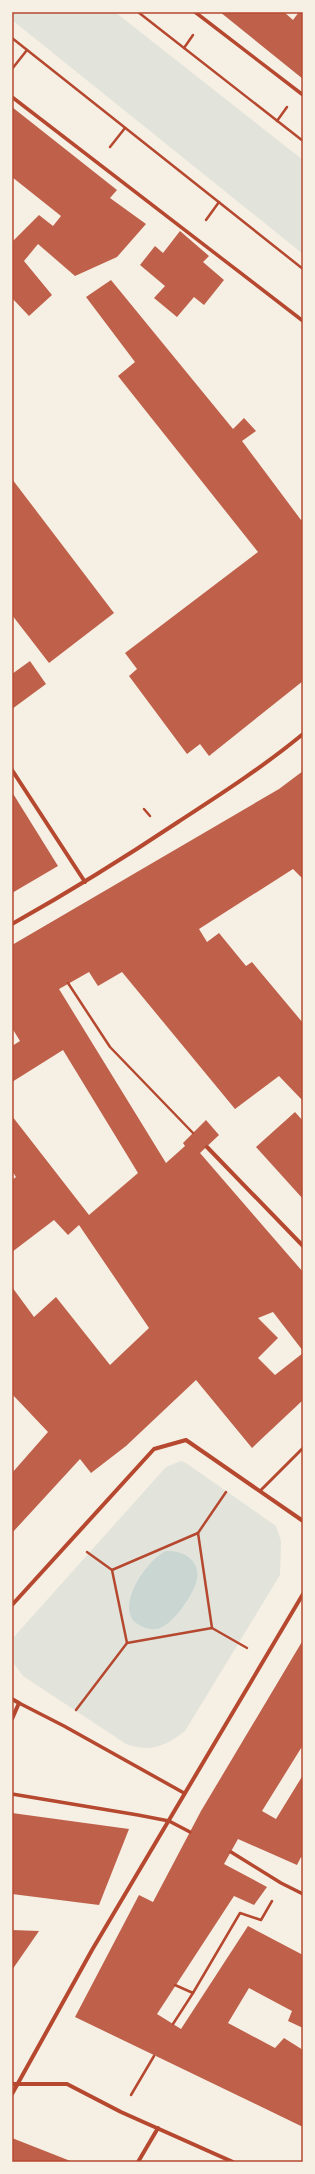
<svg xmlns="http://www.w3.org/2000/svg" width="315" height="2174" font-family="'Fira Sans Condensed',sans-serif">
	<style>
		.green { fill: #e2e4dc }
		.water { fill: #c9d6d2 }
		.building { fill: #bf614a }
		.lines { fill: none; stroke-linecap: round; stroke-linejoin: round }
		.path { stroke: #b5482f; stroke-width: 2.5 }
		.service { stroke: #b5482f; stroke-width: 3 }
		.pedestrian { stroke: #b5482f; stroke-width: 3.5 }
		.minor { stroke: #b5482f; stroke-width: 4 }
		.neatline { fill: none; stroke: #b5482f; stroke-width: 1.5 }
	</style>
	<rect width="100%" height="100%" fill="#f6efe4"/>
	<!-- green -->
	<g class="green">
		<polygon points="12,12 115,12 303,160 303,254 12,20"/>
		<path d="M181,1461l5,2 90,63 5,15 -1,34 -95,156c-20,15 -34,22 -59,13l-103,-68 -11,-15v-22l154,-172z"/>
	</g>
	<!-- water -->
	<path class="water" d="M166,1551c16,-1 35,9 31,28 -2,14 -26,49 -41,50 -7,1 -14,-2 -20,-6 -21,-18 12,-64 30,-72z"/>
	<!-- building -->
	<g class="building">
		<polygon points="220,12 284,12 293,20 299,12 303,12 303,79"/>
		<polygon points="12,107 117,190 110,198 146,224 117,257 75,276 38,244 24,261 52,295 29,316 12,298 12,242 39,215 53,226 61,216 12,177"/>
		<polygon points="180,231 209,256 203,262 224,280 204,305 194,297 177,317 154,298 165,286 140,265 155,246 163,253"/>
		<polygon points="111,280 233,429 244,418 256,431 242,441 301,520 303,519 303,681 209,756 200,744 187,754 129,676 137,669 125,653 258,552 118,376 135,362 86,297"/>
		<polygon points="12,479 114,613 49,663 12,615"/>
		<polygon points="30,661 46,684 12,709 12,674"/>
		<polygon points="303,771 303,879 293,869 199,929 207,942 219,933 246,966 252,962 303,1023 303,1101 279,1076 235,1109 122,972 98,986 89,972 59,989 166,1163 185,1146 183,1143 206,1120 219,1135 200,1153 303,1272 303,1351 273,1312 258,1318 278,1338 258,1358 275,1375 303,1353 303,1400 252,1448 196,1380 126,1446 91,1473 80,1459 12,1533 12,1473 48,1432 12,1394 12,1287 34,1317 56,1297 110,1365 149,1328 79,1225 68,1235 54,1220 12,1252 12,1180 16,1177 12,1171 12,1116 89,1215 138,1173 63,1050 12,1082 12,1046 20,1041 12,1028 12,945 279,789"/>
		<polygon points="12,792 58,866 12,893"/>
		<polygon points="295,1112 303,1121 303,1199 256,1147"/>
		<polygon points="303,1640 303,1745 262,1811 276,1819 303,1775 303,1858 301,1857 297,1865 238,1839 224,1864 267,1887 254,1905 234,1896 157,2014 181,2029 248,1926 303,1955 303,2028 288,2021 292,2011 249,1988 228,2023 275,2048 284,2038 303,2050 303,2127 75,2017 139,1895 153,1902 201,1811"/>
		<polygon points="12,1813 129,1829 99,1905 12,1894"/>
		<polygon points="12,1930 39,1931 12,1970"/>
		<polygon points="12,2138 73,2162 12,2162"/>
	</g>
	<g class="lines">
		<!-- path -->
		<g class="path">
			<polyline points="138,12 303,141"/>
			<polyline points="12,38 303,269"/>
			<polyline points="184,48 193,35"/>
			<polyline points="12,69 27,50"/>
			<polyline points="277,121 287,107"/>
			<polyline points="110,147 125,128"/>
			<polyline points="206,220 219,202"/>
			<polyline points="144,809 150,816"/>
			<polyline points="68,983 110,1047 193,1133"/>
			<polyline points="198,1533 226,1492"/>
			<polyline points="112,1570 198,1533 212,1628"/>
			<polyline points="127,1643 212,1628 247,1648"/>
			<polyline points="76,1710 127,1643 112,1570 87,1552"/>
			<polyline points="175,1985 193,1993 240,1913 261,1920 272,1901"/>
			<polyline points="173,2024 193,1993"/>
			<polyline points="131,2095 154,2056"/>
		</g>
		<!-- service -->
		<polyline class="service" points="260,1491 303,1448"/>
		<!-- pedestrian -->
		<g class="pedestrian">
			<polyline points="195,12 303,95"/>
			<polyline points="12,97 303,321"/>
			<polyline points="19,1703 64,1726 184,1793"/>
			<polyline points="12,1794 138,1815 169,1821 190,1832"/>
			<polyline points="231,1852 281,1883 303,1894"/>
		</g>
		<!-- minor -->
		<g class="minor">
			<polyline points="12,770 85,882"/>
			<path d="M12,924c57,-32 112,-66 166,-102 43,-28 85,-55 125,-88"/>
			<polyline points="207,1147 303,1246"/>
			<polyline points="12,1605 154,1449 186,1440 303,1521"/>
			<polyline points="12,1699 19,1703 12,1719"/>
			<polyline points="12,2084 67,2084 121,2112 233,2162"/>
			<polyline points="12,2094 92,1950 303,1594"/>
			<polyline points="138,2162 158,2128"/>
		</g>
	</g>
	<!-- border -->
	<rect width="315" height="2174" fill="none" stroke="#f6efe4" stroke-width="26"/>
	<rect x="13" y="13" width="289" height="2148" class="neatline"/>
</svg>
